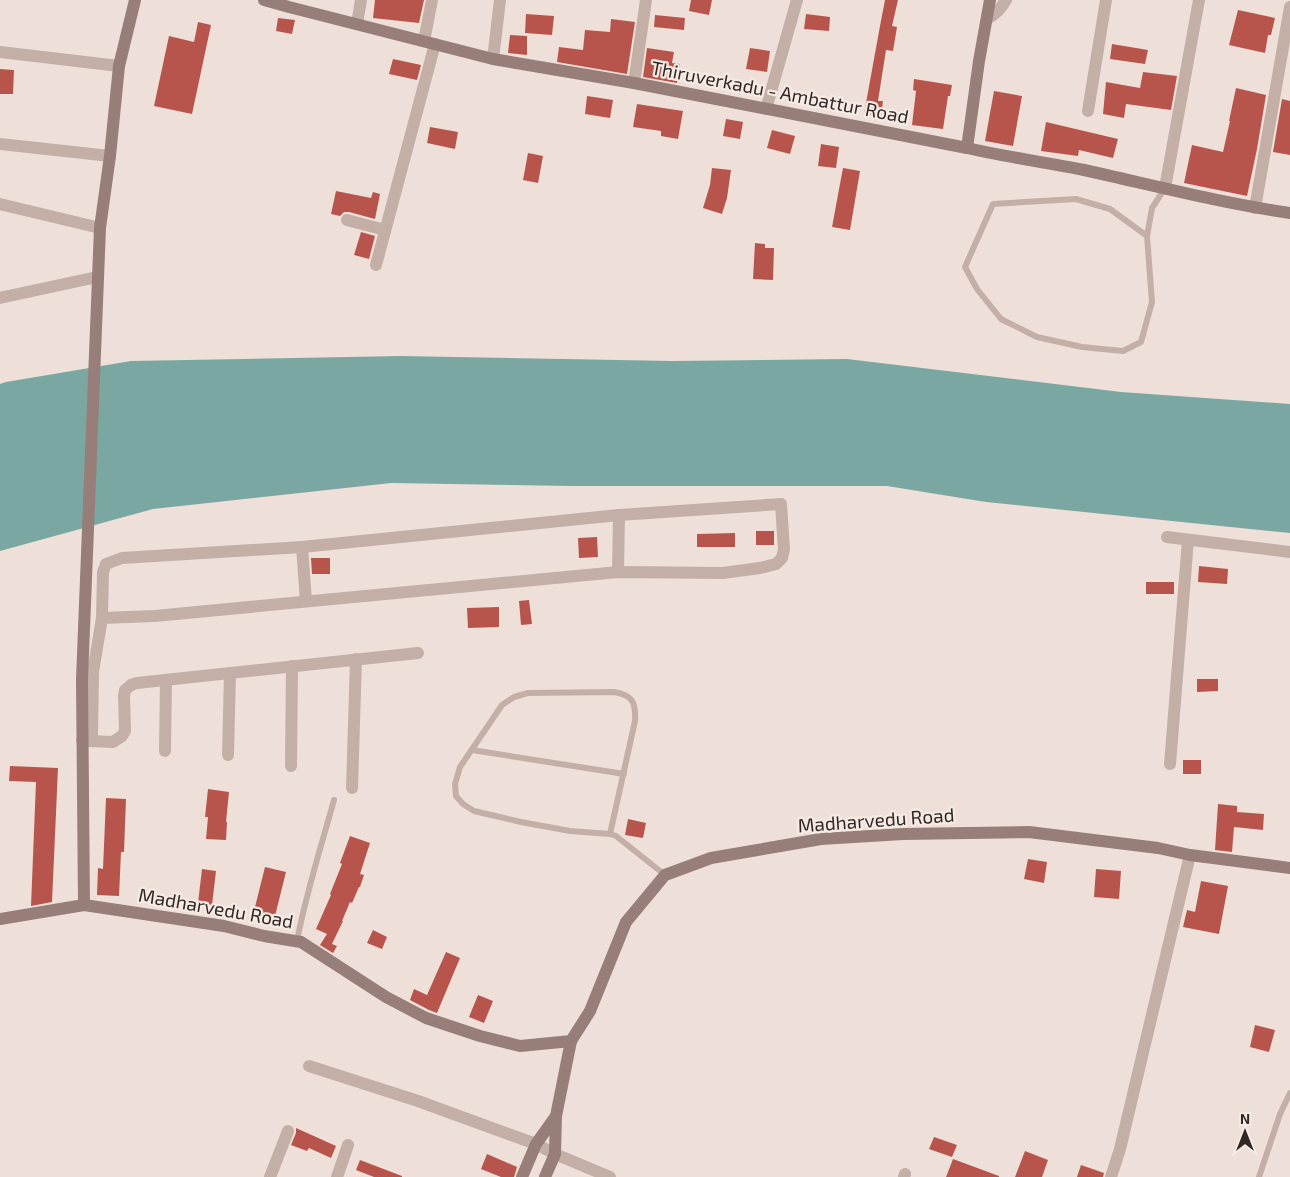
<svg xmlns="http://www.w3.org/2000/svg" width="1290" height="1177" font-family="'Exo 2',sans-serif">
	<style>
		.water { fill: #7ba7a2 }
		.building { fill: #b7554d }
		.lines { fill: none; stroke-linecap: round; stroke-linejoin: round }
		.lane { stroke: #c4afa7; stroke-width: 6 }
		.street { stroke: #c4afa7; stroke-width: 12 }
		.secondary { stroke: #977e78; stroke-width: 12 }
		.labels { text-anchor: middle; stroke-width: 4.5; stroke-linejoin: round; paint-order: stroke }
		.street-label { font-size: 19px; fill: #312826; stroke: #f6ebe4 }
	</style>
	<rect width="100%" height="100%" fill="#eee0d9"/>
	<!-- water -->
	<polygon class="water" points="401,356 673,361 847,359 1121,392 1290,404 1290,533 986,502 887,486 571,486 391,483 153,509 0,551 0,384 6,382 131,361"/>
	<!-- building -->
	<g class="building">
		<polygon points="375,0 424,0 419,23 373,18"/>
		<polygon points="691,0 712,0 709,15 689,11"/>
		<polygon points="885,0 898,0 892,26 897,27 893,51 886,50 878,101 883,101 881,117 864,114 880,26"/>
		<polygon points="1238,10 1275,18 1271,35 1268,35 1265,53 1229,45"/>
		<polygon points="526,14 554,16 552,35 525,33"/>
		<polygon points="806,14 830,17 829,31 804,29"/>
		<polygon points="655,15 685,18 684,30 654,27"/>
		<polygon points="278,18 295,20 292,34 276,31"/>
		<polygon points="611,19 635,22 627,74 557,62 559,47 583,50 585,30 610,32"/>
		<polygon points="198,22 211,25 192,114 154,106 169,36 194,42"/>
		<polygon points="510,35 527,36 527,55 508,53"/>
		<polygon points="1112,44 1148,50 1145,64 1110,59"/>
		<polygon points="647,48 674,52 672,63 680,64 677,83 643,77"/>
		<polygon points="750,48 770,51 767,72 746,69"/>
		<polygon points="393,59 421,65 417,80 389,74"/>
		<polygon points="0,69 14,70 13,94 0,94"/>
		<polygon points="1143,72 1177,76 1171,110 1126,104 1124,118 1103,114 1106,82 1140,88"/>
		<polygon points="914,79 952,85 950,96 948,96 943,129 912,125 916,91 913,90"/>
		<polygon points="1236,88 1266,95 1257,149 1247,196 1184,183 1192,145 1223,152 1230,121 1229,121"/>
		<polygon points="994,91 1022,96 1013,146 985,141"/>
		<polygon points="587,96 613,100 610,118 585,114"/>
		<polygon points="1282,99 1290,101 1290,155 1273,152"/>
		<polygon points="637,104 683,111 678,139 661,136 661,131 633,127"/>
		<polygon points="726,119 743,122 740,139 723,136"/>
		<polygon points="1046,122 1118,139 1113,158 1079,150 1078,156 1041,151"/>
		<polygon points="430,127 458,132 455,149 427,143"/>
		<polygon points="772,130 795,136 790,154 767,148"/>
		<polygon points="821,144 839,147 836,168 818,166"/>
		<polygon points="528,153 543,156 538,183 523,180"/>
		<polygon points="712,168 731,170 727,198 722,214 703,208 710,185"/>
		<polygon points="843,168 860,171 850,230 832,227"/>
		<polygon points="336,191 371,198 373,192 380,194 375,219 349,212 344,212 340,216 331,214"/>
		<polygon points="361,232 375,236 369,259 354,255"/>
		<polygon points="755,243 765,244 765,248 774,248 773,280 753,279"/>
		<rect x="756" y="531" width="18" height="14"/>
		<polygon points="735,533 735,547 697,547 697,534"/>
		<polygon points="597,537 598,557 579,558 578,538"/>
		<polygon points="311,558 330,558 330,574 312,574"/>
		<polygon points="1199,566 1228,569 1227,584 1198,582"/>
		<rect x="1146" y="582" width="28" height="12"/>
		<polygon points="529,600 532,624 521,625 519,601"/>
		<polygon points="499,607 499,627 468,628 467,608"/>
		<polygon points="1197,679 1218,679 1218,691 1197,692"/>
		<rect x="1183" y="760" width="18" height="14"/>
		<polygon points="10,766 58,768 52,902 31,906 36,782 9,781"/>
		<polygon points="208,789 229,792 226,822 227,822 226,840 206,839 208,817 205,817"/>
		<polygon points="106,798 126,799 124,852 121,852 119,896 97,895 98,868 103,869"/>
		<polygon points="1218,804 1237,806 1237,812 1264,814 1263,830 1234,827 1232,852 1215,850"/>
		<polygon points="628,819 646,823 643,838 625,835"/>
		<polygon points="350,836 370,843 360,874 364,875 360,887 359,887 352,903 350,902 342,921 343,921 332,944 337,946 333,953 320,945 327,934 316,929 331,895 330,894 342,864 340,863"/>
		<polygon points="1028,859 1047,862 1044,883 1024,879"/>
		<polygon points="265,867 286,872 275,916 254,911"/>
		<polygon points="202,869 216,871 212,905 198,903"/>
		<polygon points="1096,869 1121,871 1119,899 1094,897"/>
		<polygon points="1201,881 1228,886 1219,934 1183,927 1187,910 1195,912"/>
		<polygon points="373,930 387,937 382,949 367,943"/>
		<polygon points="446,952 460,958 437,1013 429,1010 410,1000 414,989 427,995"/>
		<polygon points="478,995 493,1001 484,1023 469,1017"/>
		<polygon points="1255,1025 1275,1030 1269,1052 1250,1047"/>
		<polygon points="296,1128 336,1146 331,1158 309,1148 307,1151 291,1145 296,1133"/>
		<polygon points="934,1137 957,1145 952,1157 929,1149"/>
		<polygon points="1025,1151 1048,1160 1042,1177 1015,1177"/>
		<polygon points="487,1154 517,1167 514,1177 501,1177 481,1169"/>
		<polygon points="953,1159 999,1176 999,1177 946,1177"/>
		<polygon points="360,1160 402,1176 402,1177 374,1177 356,1170"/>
		<polygon points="1081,1165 1104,1173 1103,1177 1077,1177"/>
	</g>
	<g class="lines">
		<!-- lane -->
		<g class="lane">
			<polyline points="1147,236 1110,209 1076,199 993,204 965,267 977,289 1001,319 1037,337 1082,347 1123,351 1141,342 1152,302 1147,236 1152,208 1165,188"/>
			<path d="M614,692c19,3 22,11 21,29l-25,113 -40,-3 -49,-9 -47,-11 -11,-7 -7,-8 -1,-12 5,-17 42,-62 12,-8 14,-4z"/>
			<polyline points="472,750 624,774"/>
			<polyline points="610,834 616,836 665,875"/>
			<path d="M297,941c9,-48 24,-94 37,-141"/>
			<polyline points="1259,1177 1280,1114 1290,1093"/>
		</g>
		<!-- street -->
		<g class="street">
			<path d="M987,19c9,-5 14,-10 19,-19"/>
			<polyline points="357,24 361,0"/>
			<polyline points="424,41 432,0"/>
			<polyline points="0,52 119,66"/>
			<polyline points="493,59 500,0"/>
			<polyline points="634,83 646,0"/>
			<polyline points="766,109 797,0"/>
			<polyline points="1088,111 1106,0"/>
			<polyline points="0,144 110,156"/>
			<polyline points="1165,188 1199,0"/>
			<polyline points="0,204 100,228"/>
			<polyline points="1255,208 1290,7"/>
			<polyline points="347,220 385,230"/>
			<polyline points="376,265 435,44"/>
			<polyline points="0,298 97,277"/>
			<polyline points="1167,537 1290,552"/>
			<polyline points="302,547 306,601"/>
			<polyline points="618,572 619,515"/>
			<polyline points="82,740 88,741 92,736 93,672 102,618 103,572 106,564 122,558 302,547 619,515 781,504 784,549 782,558 776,564 760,568 723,573 618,572 155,616 102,618"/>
			<polyline points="88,741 113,742 122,736 125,731 124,696 125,690 131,685 137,683 418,653"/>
			<polyline points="165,751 166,680"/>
			<polyline points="228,755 230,673"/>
			<polyline points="1170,764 1188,540"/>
			<polyline points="291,766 292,666"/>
			<polyline points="352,788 356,659"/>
			<polyline points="309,1066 418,1101 536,1144 555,1154 610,1177"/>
			<polyline points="270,1177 288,1131"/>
			<polyline points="337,1177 348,1145"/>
			<polyline points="904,1177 905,1174"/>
			<polyline points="1111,1177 1120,1149 1190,855"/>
		</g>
		<!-- secondary -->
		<g class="secondary">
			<path d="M264,0l25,7 204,52 141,24 333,65c39,9 78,14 117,22 68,15 136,33 206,43"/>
			<polyline points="967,148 979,61 990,0"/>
			<polyline points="84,905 82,679 100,228 110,156 119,66 135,0"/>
			<polyline points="0,919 84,905 224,926 264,936 301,942 386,997 426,1018 480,1036 520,1046 571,1041 590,1011 626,922 665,875 711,858 821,839 903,834 1029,832 1158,848 1190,855 1290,868"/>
			<polyline points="522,1177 536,1144 556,1116"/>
			<polyline points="545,1177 555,1154 556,1116 571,1041"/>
		</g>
	</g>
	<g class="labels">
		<!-- street labels -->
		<g class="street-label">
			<text transform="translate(780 92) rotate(11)" y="7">Thiruverkadu - Ambattur Road</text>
			<text transform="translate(876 820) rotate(-4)" y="7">Madharvedu Road</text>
			<text transform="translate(216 908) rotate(10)" y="7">Madharvedu Road</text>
		</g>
	</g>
	<!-- north arrow -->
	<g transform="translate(1245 1132)" stroke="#f6ebe4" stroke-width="4" paint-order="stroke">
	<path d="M0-4L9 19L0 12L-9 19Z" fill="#312826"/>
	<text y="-8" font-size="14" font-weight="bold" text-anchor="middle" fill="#312826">N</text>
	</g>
</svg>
